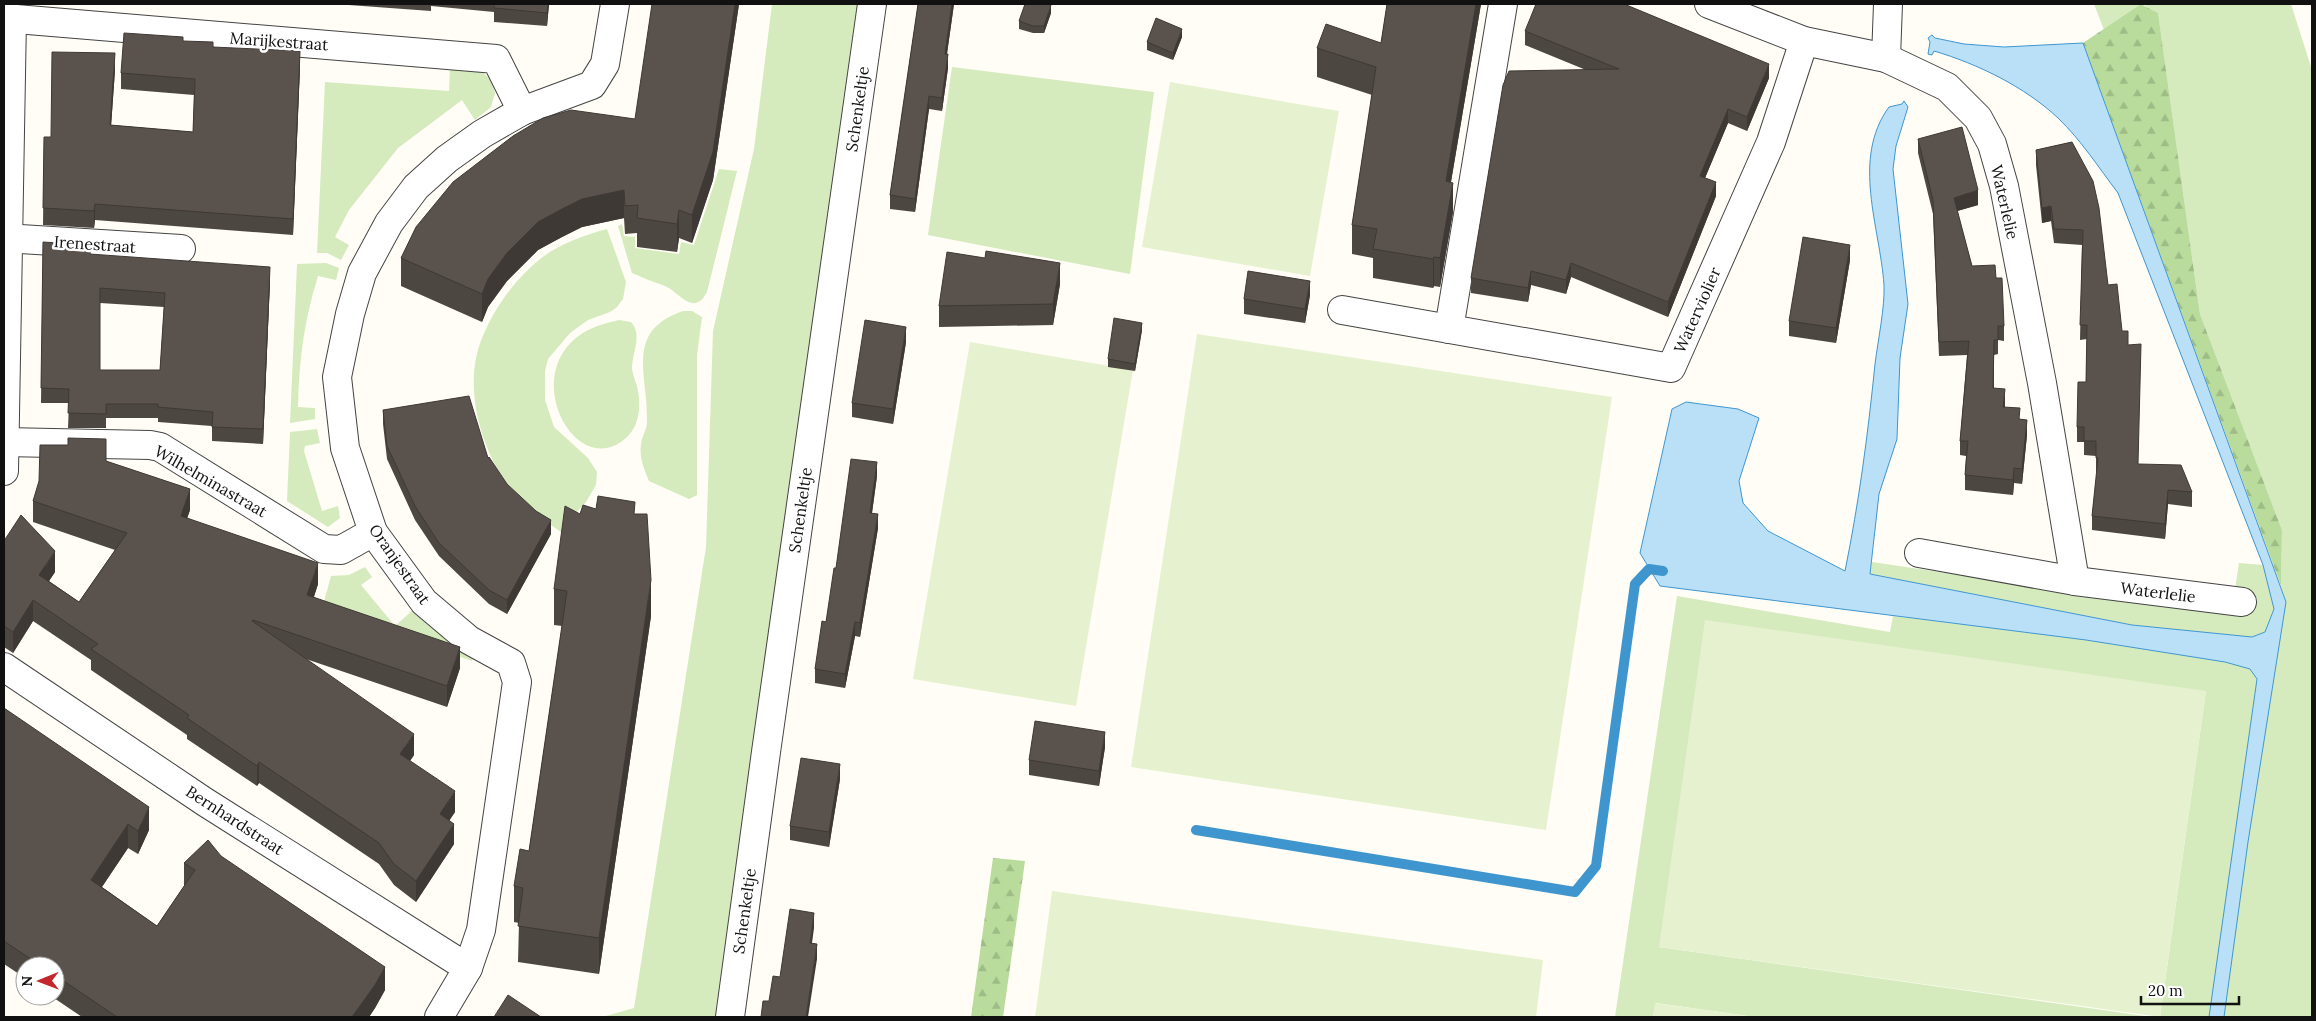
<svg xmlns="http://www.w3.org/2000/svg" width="2316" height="1021" font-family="Lora,serif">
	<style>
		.grass { fill: #d5ebbd }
		.forest { fill: url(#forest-firs) }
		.pitch { fill: #e6f2cf }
		.water { fill: #b9e0f7; stroke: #3f96cf }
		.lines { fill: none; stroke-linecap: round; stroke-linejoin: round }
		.stream { stroke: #3f96cf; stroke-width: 10 }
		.minor-casing { stroke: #444; stroke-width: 30 }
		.minor { stroke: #fff; stroke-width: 28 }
		.wall { fill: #4d4742; fill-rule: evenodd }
		.shaded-wall { fill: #3f3936 }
		.building { fill: #5a524d; stroke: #3f3936; fill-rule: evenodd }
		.labels { text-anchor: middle; stroke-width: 5; stroke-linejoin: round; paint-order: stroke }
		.street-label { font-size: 16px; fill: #111; stroke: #fff }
	</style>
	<defs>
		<pattern id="forest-firs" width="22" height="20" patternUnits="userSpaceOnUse" patternTransform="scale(1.25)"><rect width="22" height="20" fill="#b9dc9c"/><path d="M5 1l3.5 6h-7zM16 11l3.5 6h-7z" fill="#9ebc85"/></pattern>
	</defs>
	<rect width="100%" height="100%" fill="#fffdf5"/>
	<!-- grass -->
	<g class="grass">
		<polygon points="772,4 862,4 718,1017 602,1017 634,1008 706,547 713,331 754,149"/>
		<polygon points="2094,4 2141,4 2104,30"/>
		<polygon points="2143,4 2291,4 2312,70 2312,1017 2224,1017 2248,842 2286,602 2281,586 2282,530 2200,314 2158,14"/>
		<polygon points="450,67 480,70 491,80 495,93 491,107 475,120 462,100 398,148 349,210 335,237 349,245 341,260 327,253 317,253 325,82 449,91"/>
		<polygon points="952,67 1154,92 1130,274 928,235"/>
		<path d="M719,169l18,2 -30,121c-14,26 -29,-1 -42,-6 -11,-4 -22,-8 -33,-13l-14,-47 4,-2 2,12 11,1v11l44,6 2,-12 13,3z"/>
		<path d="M607,229l19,53 -3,17 -6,8 -7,5 -22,8 -18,13 -22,26 -3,12v29l9,27 34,31 9,14 -1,13 -10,17 -11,12 -11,20c-22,-15 -44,-30 -59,-53 -23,-33 -37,-83 -29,-123 8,-37 37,-79 68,-102 18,-13 41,-21 63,-27z"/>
		<path d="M326,263l13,5 -3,12 -18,-4c-14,44 -19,85 -20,131l17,1v11l-25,4 7,-159z"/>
		<path d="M683,311h9l10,6 -5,38v140l-8,4 -40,-18c-5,-12 -10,-24 -8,-37 1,-8 6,-15 6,-22 2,-47 -24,-90 36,-111z"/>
		<path d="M619,320l12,2c12,14 1,30 1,47 1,8 5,15 6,22 3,16 1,35 -11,46 -50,47 -110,-63 -44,-104 11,-7 24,-10 36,-13z"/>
		<polygon points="317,429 320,443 305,446 304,451 322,511 338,506 340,518 328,527 287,501 290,432"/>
		<polygon points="1872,562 2243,617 2245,591 2235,589 2239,563 2263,565 2274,609 2265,632 2252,637 2132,625 1870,574"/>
		<polygon points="365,567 372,577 361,585 395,626 413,610 444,638 474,656 472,661 322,609 331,576 349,575"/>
		<polygon points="1677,596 1890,632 1893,616 2086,640 2225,662 2250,669 2257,678 2209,1017 2160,1017 2206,691 1659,947 2152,1017 1755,1017 1656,1003 1653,1017 1615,1017"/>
	</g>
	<!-- forest -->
	<g class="forest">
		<polygon points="2141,4 2158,13 2200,314 2282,530 2281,586 2083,43"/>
		<polygon points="993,858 1025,861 1003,1017 971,1017"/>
	</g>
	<!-- pitch -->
	<g class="pitch">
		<polygon points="1170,82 1339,111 1310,276 1142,247"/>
		<polygon points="1197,334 1612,397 1546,830 1131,767"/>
		<polygon points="970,342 1133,370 1076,706 913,679"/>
		<polygon points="1705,620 2206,691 2160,1017 1659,947"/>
		<polygon points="1052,891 1543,960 1536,1017 1035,1017"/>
		<polygon points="1655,1003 1755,1017 1653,1017"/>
	</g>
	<!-- water -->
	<path class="water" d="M1932,35l3,3 29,6 40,3 79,-4 203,559 -38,240 -24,175h-15l48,-338 -7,-10 -25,-7 -139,-22 -426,-54 -20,-33 32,-144 14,-7 52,7 21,9 -20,63 4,22 25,28 77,40c14,-69 23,-137 30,-207 3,-24 10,-57 9,-79 -4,-58 -33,-126 5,-178l13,-3 2,-3 4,6 -12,39 -3,23 15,135 -8,54 -3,81 -18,55 -9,80 262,51 120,12 13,-5 9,-23 -11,-44 -145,-372c-19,-25 -37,-53 -60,-75 -33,-31 -80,-54 -124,-67l-2,4 -4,-1 2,-12 -2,-4z"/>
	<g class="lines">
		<!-- stream -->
		<polyline class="stream" points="1196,830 1575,892 1596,866 1635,584 1649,569 1663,571"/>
		<defs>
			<g id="minor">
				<polyline points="1709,4 1804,41 1886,58 1947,87 1978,118 1992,144 2004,186 2042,383 2075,581"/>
				<polyline points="4,18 496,59 522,111"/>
				<polyline points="1886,58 1888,4"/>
				<polyline points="4,238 181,249"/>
				<polyline points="1342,310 1671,368 1771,142 1804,41"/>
				<polyline points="1449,329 1503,4"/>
				<polyline points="4,442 150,445 160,447 324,549 341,550 373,532"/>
				<polyline points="4,471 12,18"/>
				<polyline points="1919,553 2075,581 2242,602"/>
				<polyline points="4,667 205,802 468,968"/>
				<polyline points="439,1017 468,968 481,930 517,682 511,663 469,640 424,602 373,532 345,448 337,377 350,314 362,273 389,223 416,187 447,159 482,134 522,111 592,85 605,64 615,4"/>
				<polyline points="730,1017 766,752 872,4"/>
			</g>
		</defs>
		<!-- minor casing -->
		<use href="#minor" class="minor-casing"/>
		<!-- minor -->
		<use href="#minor" class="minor"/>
	</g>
	<!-- wall -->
	<g class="wall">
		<polygon points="335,4 549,4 547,26 494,22 494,12 431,6 431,11"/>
		<polygon points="739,4 713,180 692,243 679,238 677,252 637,247 637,233 625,234 624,218 582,227 562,237 538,250 507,281 488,307 482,322 401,286 401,258 635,119"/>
		<polygon points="918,4 954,4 947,54 948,68 942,111 929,109 915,212 890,209 890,195"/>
		<polygon points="1387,4 1481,4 1451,182 1453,212 1440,287 1434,286 1433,288 1373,278 1373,258 1352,254 1352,225 1372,95 1317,77 1317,48 1381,43"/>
		<polygon points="1051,13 1044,33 1033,33 1019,29 1019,21"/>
		<polygon points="1525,31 1769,78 1747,131 1728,123 1705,178 1716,196 1668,317 1571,277 1566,294 1531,285 1528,302 1471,293 1471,278 1586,70 1525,45"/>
		<polygon points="1182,37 1173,60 1147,50 1147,42"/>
		<polygon points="183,42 213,47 300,67 293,235 95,220 94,228 43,225 44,137 51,137 115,70 111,125 193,132 194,95 121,89 121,73"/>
		<polygon points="1918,139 1978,205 1957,211 1972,266 1996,278 2004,326 2004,341 1998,340 1998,354 1994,355 1994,388 2005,403 2005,407 2020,420 2027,435 2022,484 2014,483 2013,495 1965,490 1965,475 1966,456 1960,455 1960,441 1967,355 1939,356 1933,214 1918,153"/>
		<polygon points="2072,142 2108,285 2138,464 2192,492 2192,507 2168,504 2165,539 2092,530 2092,516 2097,473 2096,473 2096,456 2084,455 2084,442 2077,442 2077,427 2086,382 2087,339 2080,340 2082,245 2054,243 2051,221 2042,223 2036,165 2036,150"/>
		<path d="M43,242l48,13 179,26 -7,163 -51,-3v-15l-54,-4v-4h-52v10h-38l1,-25h-28zM100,303l64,4 -4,63h-60z"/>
		<polygon points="1850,260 1836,343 1789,336 1789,321"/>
		<polygon points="1060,284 1053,325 939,327 939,306"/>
		<polygon points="1310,295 1305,323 1244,314 1244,299"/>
		<polygon points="1142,330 1135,371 1108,367 1108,359"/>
		<polygon points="906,342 893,424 852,417 852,403"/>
		<polygon points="383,410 488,458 507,484 551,534 507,614 489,604 439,556 415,520 387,459 383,424"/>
		<polygon points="106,461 190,510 187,518 318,584 314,597 460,668 447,707 306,659 414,755 410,761 455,812 449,820 454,844 416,902 394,885 379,864 259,783 257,786 187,739 187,735 91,670 91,660 33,621 13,653 4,647 4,541 55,572 49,581 79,602 115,550 33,522 33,501"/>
		<polygon points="877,476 872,513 878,528 860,637 855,636 845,688 815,683 815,669 826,622 836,568"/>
		<polygon points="596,509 635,514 651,616 599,974 518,962 519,923 514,922 514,886 529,851 562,626 554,625 554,589 580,514"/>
		<polygon points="4,708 149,830 138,854 128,848 102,887 157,926 184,886 184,863 221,856 385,990 375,1008 369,1017 82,1017 51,996 55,996 55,966 25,966 25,978 4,964"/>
		<polygon points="1105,747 1099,786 1029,775 1029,760"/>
		<polygon points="840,779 829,847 790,840 790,826"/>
	</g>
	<!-- shaded-wall -->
	<g class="shaded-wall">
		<polygon points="548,4 549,4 547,26 547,13"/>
		<polygon points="735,4 739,4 713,180 692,243 692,215"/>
		<polygon points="952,4 954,4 945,67 945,54"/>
		<polygon points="1476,4 1481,4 1446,211 1446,181"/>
		<polygon points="1051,5 1051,13 1044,33 1044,26"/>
		<polygon points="1182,29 1182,37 1173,60 1173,53"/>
		<polygon points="300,51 300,67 293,235 293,219"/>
		<polygon points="115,53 115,70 110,142 110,125"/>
		<polygon points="948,54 948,68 942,111 942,98"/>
		<polygon points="1769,64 1769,78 1747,131 1747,117"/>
		<polygon points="929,96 929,109 915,212 915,199"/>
		<polygon points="1728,109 1728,123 1700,190 1700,176"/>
		<polygon points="1716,182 1716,196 1668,317 1668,302"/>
		<polygon points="1453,183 1453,212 1440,287 1440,258"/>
		<polygon points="624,190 624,218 582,227 562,237 538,250 507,281 488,307 482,322 482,294 488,279 507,253 538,222 562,209 582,199"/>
		<polygon points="1978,190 1978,205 1954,212 1954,198"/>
		<polygon points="95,204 95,220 94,228 94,211"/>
		<polygon points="2051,206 2051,221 2042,223 2042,208"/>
		<polygon points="679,210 679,238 677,252 677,224"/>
		<polygon points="1850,245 1850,260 1836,343 1836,328"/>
		<polygon points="1434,257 1434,286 1433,288 1433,259"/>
		<polygon points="1060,263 1060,284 1053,325 1053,304"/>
		<polygon points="1571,263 1571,277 1566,294 1566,280"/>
		<polygon points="270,267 270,281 263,444 263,429"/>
		<polygon points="1531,271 1531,285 1528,302 1528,288"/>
		<polygon points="1310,281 1310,295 1305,323 1305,309"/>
		<polygon points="1142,323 1142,330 1135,371 1135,364"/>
		<polygon points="906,327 906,342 893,424 893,409"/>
		<polygon points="2005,389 2005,403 2003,421 2003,407"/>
		<polygon points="2027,420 2027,435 2022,484 2022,469"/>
		<polygon points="877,462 877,476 870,527 870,513"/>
		<polygon points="2014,468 2014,483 2013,495 2013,480"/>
		<polygon points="190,489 190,510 181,537 181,516"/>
		<polygon points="2168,490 2168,504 2165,539 2165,524"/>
		<polygon points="878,514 878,528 860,637 860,623"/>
		<polygon points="551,520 551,534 507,614 507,600"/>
		<polygon points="55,551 55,572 39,596 39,575"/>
		<polygon points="318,563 318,584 307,616 307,595"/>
		<polygon points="651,580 651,616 599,974 599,938"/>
		<polygon points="33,600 33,621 13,653 13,632"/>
		<polygon points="855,622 855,636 845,688 845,674"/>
		<polygon points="460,647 460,668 447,707 447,686"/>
		<polygon points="1105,732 1105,747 1099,786 1099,771"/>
		<polygon points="414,734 414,755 400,775 400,754"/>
		<polygon points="259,762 259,783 257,786 257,766"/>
		<polygon points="840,764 840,779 829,847 829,832"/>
		<polygon points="455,791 455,812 440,835 440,814"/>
		<polygon points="149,807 149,830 138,854 138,831"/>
		<polygon points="128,824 128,848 91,903 91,880"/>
		<polygon points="454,824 454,844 416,902 416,881"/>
		<polygon points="814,913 814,928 810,958 810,943"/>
		<polygon points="817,944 817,959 808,1017 806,1017"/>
		<polygon points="385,967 385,990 375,1008 369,1017 352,1017"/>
	</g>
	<!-- building -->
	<g class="building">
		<polygon points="494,4 548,4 547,13 494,8"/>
		<polygon points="652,4 735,4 713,152 692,215 679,210 677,224 637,218 638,205 625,206 624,190 582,199 562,209 538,222 507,253 488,279 482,294 401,258 416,227 453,182 513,136 543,118 571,110 635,119"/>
		<polygon points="918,4 952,4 945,54 948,54 942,98 929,96 915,199 890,195"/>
		<polygon points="1025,4 1046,4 1051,5 1044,26 1033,26 1019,21"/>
		<polygon points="1387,4 1476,4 1446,181 1453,183 1440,258 1434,257 1433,259 1373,249 1377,229 1352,225 1376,67 1317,48 1326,24 1381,43"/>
		<polygon points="1536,4 1624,4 1769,64 1747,117 1728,109 1700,176 1716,182 1668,302 1571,263 1566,280 1531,271 1528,288 1471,278 1503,85 1509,71 1619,69 1525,31"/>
		<polygon points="1156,18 1182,29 1173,53 1147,42"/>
		<polygon points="124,33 183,37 183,41 213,42 213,47 300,51 293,219 95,204 94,211 43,208 44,137 51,137 52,52 115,53 110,125 193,132 195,79 121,73"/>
		<polygon points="1962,127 1978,190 1954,198 1972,266 1995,265 1996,278 2002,278 2004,326 1998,326 1998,340 1994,340 1993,388 2005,389 2003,407 2020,408 2019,419 2027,420 2022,469 2014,468 2013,480 1965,475 1968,441 1960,441 1969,341 1939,342 1933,200 1918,139"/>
		<polygon points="2072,142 2093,181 2099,208 2108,285 2117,284 2122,331 2128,331 2128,345 2141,344 2138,464 2181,465 2192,492 2168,490 2165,524 2092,516 2098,458 2096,458 2096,441 2084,441 2084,427 2077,427 2078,382 2086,382 2087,325 2080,325 2083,230 2054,229 2051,206 2042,208 2036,150"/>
		<polygon points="1803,237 1850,245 1836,328 1789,321"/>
		<path d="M43,242l48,3 -1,9 180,13 -7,162 -51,-2 1,-15 -55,-5v-3h-52v10l-38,-1 1,-24 -28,-1zM100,288l65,5 -5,77h-60z"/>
		<polygon points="986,251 1060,263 1053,304 939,306 947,252 985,258"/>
		<polygon points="1248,271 1310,281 1305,309 1244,299"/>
		<polygon points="1114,318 1142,323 1135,364 1108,359"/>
		<polygon points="865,320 906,327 893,409 852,403"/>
		<polygon points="469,396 488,458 489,457 507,484 536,511 551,520 507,600 489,590 439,543 415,506 387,446 383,410"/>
		<polygon points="68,438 106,439 106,461 190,489 181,516 318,563 307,595 460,647 447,686 253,620 252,621 414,734 400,754 455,791 440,814 454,824 416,881 394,864 379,843 259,762 257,766 187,718 189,715 91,649 98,644 33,600 13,632 4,626 4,541 21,515 55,551 39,575 79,602 127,533 33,501 39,481 40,445 68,445"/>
		<polygon points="851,459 877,462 870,513 878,514 860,623 855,622 845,674 815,669 822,621 826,622 834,568 836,568"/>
		<polygon points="598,496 635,502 634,514 647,514 651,580 599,938 518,926 523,888 514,886 520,849 529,851 567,591 554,589 565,506 580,514 583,505 596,509"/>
		<polygon points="4,708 149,807 138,831 128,824 91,880 157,926 195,870 184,863 208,840 221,856 385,967 375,985 352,1017 117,1017 55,975 55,966 41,966 4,941"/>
		<polygon points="1035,721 1105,732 1099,771 1029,760"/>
		<polygon points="801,758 840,764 829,832 790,826"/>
		<polygon points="790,909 814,913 810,943 817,944 806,1017 761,1017 763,1001 769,1001 773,976 780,977"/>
		<polygon points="508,995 541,1017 494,1017"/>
	</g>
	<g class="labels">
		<!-- street labels -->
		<g class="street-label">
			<text transform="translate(279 41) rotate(4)" y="6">Marijkestraat</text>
			<text transform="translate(857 109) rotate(-82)" y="6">Schenkeltje</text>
			<text transform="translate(2005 202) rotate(77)" y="6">Waterlelie</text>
			<text transform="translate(95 244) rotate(4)" y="6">Irenestraat</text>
			<text transform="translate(1697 310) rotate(-66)" y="6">Waterviolier</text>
			<text transform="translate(211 481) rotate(30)" y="6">Wilhelminastraat</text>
			<text transform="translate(800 510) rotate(-82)" y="6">Schenkeltje</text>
			<text transform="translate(400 564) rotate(55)" y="6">Oranjestraat</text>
			<text transform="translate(2158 592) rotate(7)" y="6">Waterlelie</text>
			<text transform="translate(235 820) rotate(33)" y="6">Bernhardstraat</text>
			<text transform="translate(744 911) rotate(-82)" y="6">Schenkeltje</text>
		</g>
	</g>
	<!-- border -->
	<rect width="2316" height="1021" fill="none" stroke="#111111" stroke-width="10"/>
	<!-- north arrow -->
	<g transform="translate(40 981) rotate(269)"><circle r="24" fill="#ffffff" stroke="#a0a0a0"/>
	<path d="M0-4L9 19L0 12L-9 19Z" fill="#c4262e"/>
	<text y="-8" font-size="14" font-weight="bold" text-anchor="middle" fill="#111111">N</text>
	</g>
	<!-- scale -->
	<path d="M2141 996v8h98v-8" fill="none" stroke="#111111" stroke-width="2.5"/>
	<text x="2148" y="996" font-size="15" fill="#111111" stroke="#ffffff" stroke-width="4" paint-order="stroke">20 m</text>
</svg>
